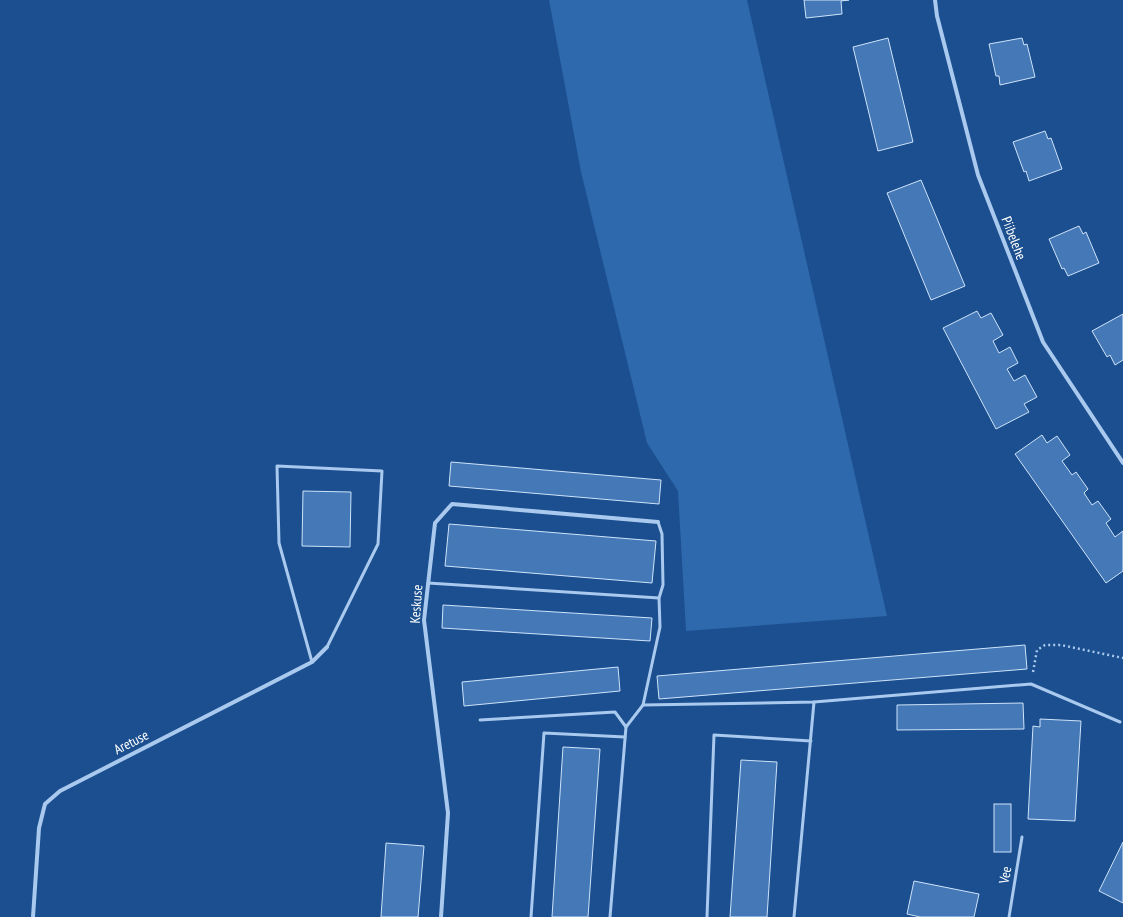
<svg xmlns="http://www.w3.org/2000/svg" width="1123" height="917" font-family="'PT Sans Narrow',sans-serif">
	<style>
		.green { fill: #2e69ad }
		.building { fill: #4478b7; stroke: #cfe3fa }
		.lines { fill: none; stroke-linecap: round; stroke-linejoin: round }
		.path { stroke: #a9c9ee; stroke-width: 2.5; stroke-dasharray: 2 3; stroke-linecap: butt }
		.service { stroke: #a9c9ee; stroke-width: 3 }
		.minor { stroke: #a9c9ee; stroke-width: 4 }
		.labels { text-anchor: middle; stroke-width: 4; stroke-linejoin: round; paint-order: stroke }
		.street-label { font-size: 14px; fill: #fff; stroke: #1b4f8f }
	</style>
	<rect width="100%" height="100%" fill="#1b4f8f"/>
	<!-- green -->
	<polygon class="green" points="549,0 747,0 887,616 686,631 678,491 647,443 581,172"/>
	<!-- building -->
	<g class="building">
		<polygon points="804,0 849,0 841,1 842,14 806,18"/>
		<polygon points="888,38 913,142 878,151 853,47"/>
		<polygon points="1022,38 1024,45 1027,44 1035,77 1000,85 999,76 996,76 989,44"/>
		<polygon points="1045,131 1048,139 1051,138 1062,169 1029,181 1026,171 1024,172 1013,142"/>
		<polygon points="921,180 965,286 931,300 887,193"/>
		<polygon points="1079,226 1083,234 1086,232 1099,263 1068,276 1064,268 1062,269 1049,239"/>
		<polygon points="977,311 981,318 991,313 1003,335 993,341 999,353 1010,347 1018,363 1007,369 1014,381 1025,375 1037,397 1024,404 1029,412 996,429 943,328"/>
		<polygon points="1123,314 1123,360 1115,365 1110,355 1107,357 1092,331"/>
		<polygon points="1042,435 1047,443 1057,436 1070,455 1062,461 1072,475 1076,472 1088,489 1084,493 1092,505 1098,501 1111,519 1106,523 1115,537 1123,531 1123,571 1106,583 1015,454"/>
		<polygon points="451,462 661,480 659,504 449,486"/>
		<polygon points="303,491 351,492 350,547 302,546"/>
		<polygon points="449,524 656,541 652,583 445,566"/>
		<polygon points="443,605 652,618 650,641 442,628"/>
		<polygon points="1025,645 1027,669 659,699 657,676"/>
		<polygon points="618,667 620,691 464,706 462,682"/>
		<polygon points="1023,703 1024,729 897,730 897,705"/>
		<polygon points="1040,719 1081,721 1075,821 1028,819 1033,726 1040,727"/>
		<polygon points="563,747 600,749 588,917 552,917"/>
		<polygon points="741,760 777,762 767,917 730,917"/>
		<rect x="994" y="804" width="17" height="48"/>
		<polygon points="1123,842 1123,903 1099,891"/>
		<polygon points="386,843 424,846 418,917 381,917"/>
		<polygon points="914,881 979,894 974,917 920,917 907,914"/>
	</g>
	<g class="lines">
		<!-- path -->
		<polyline class="path" points="1033,672 1037,650 1045,645 1061,645 1123,658"/>
		<!-- service -->
		<g class="service">
			<polyline points="428,583 659,598"/>
			<polyline points="312,662 279,543 277,466 382,471 378,544 327,647"/>
			<polyline points="643,705 660,627 659,598 663,585 662,534 658,522"/>
			<polyline points="480,720 615,712 626,727"/>
			<polyline points="531,917 544,733 625,737"/>
			<polyline points="610,917 626,727 643,705 814,702 1031,684 1120,722"/>
			<polyline points="707,917 714,735 811,741"/>
			<polyline points="794,917 814,702"/>
			<polyline points="1009,917 1022,837"/>
		</g>
		<!-- minor -->
		<g class="minor">
			<polyline points="935,0 937,16 978,175 1043,342 1123,463"/>
			<polyline points="33,917 39,828 45,804 60,791 312,662 327,647"/>
			<polyline points="441,917 448,813 424,620 435,523 452,504 658,522"/>
		</g>
	</g>
	<g class="labels">
		<!-- street labels -->
		<g class="street-label">
			<text transform="translate(1014 238) rotate(69)" y="5">Piibelehe</text>
			<text transform="translate(416 604) rotate(-86)" y="5">Keskuse</text>
			<text transform="translate(131 742) rotate(-27)" y="5">Aretuse</text>
			<text transform="translate(1005 875) rotate(-81)" y="5">Vee</text>
		</g>
	</g>
</svg>
